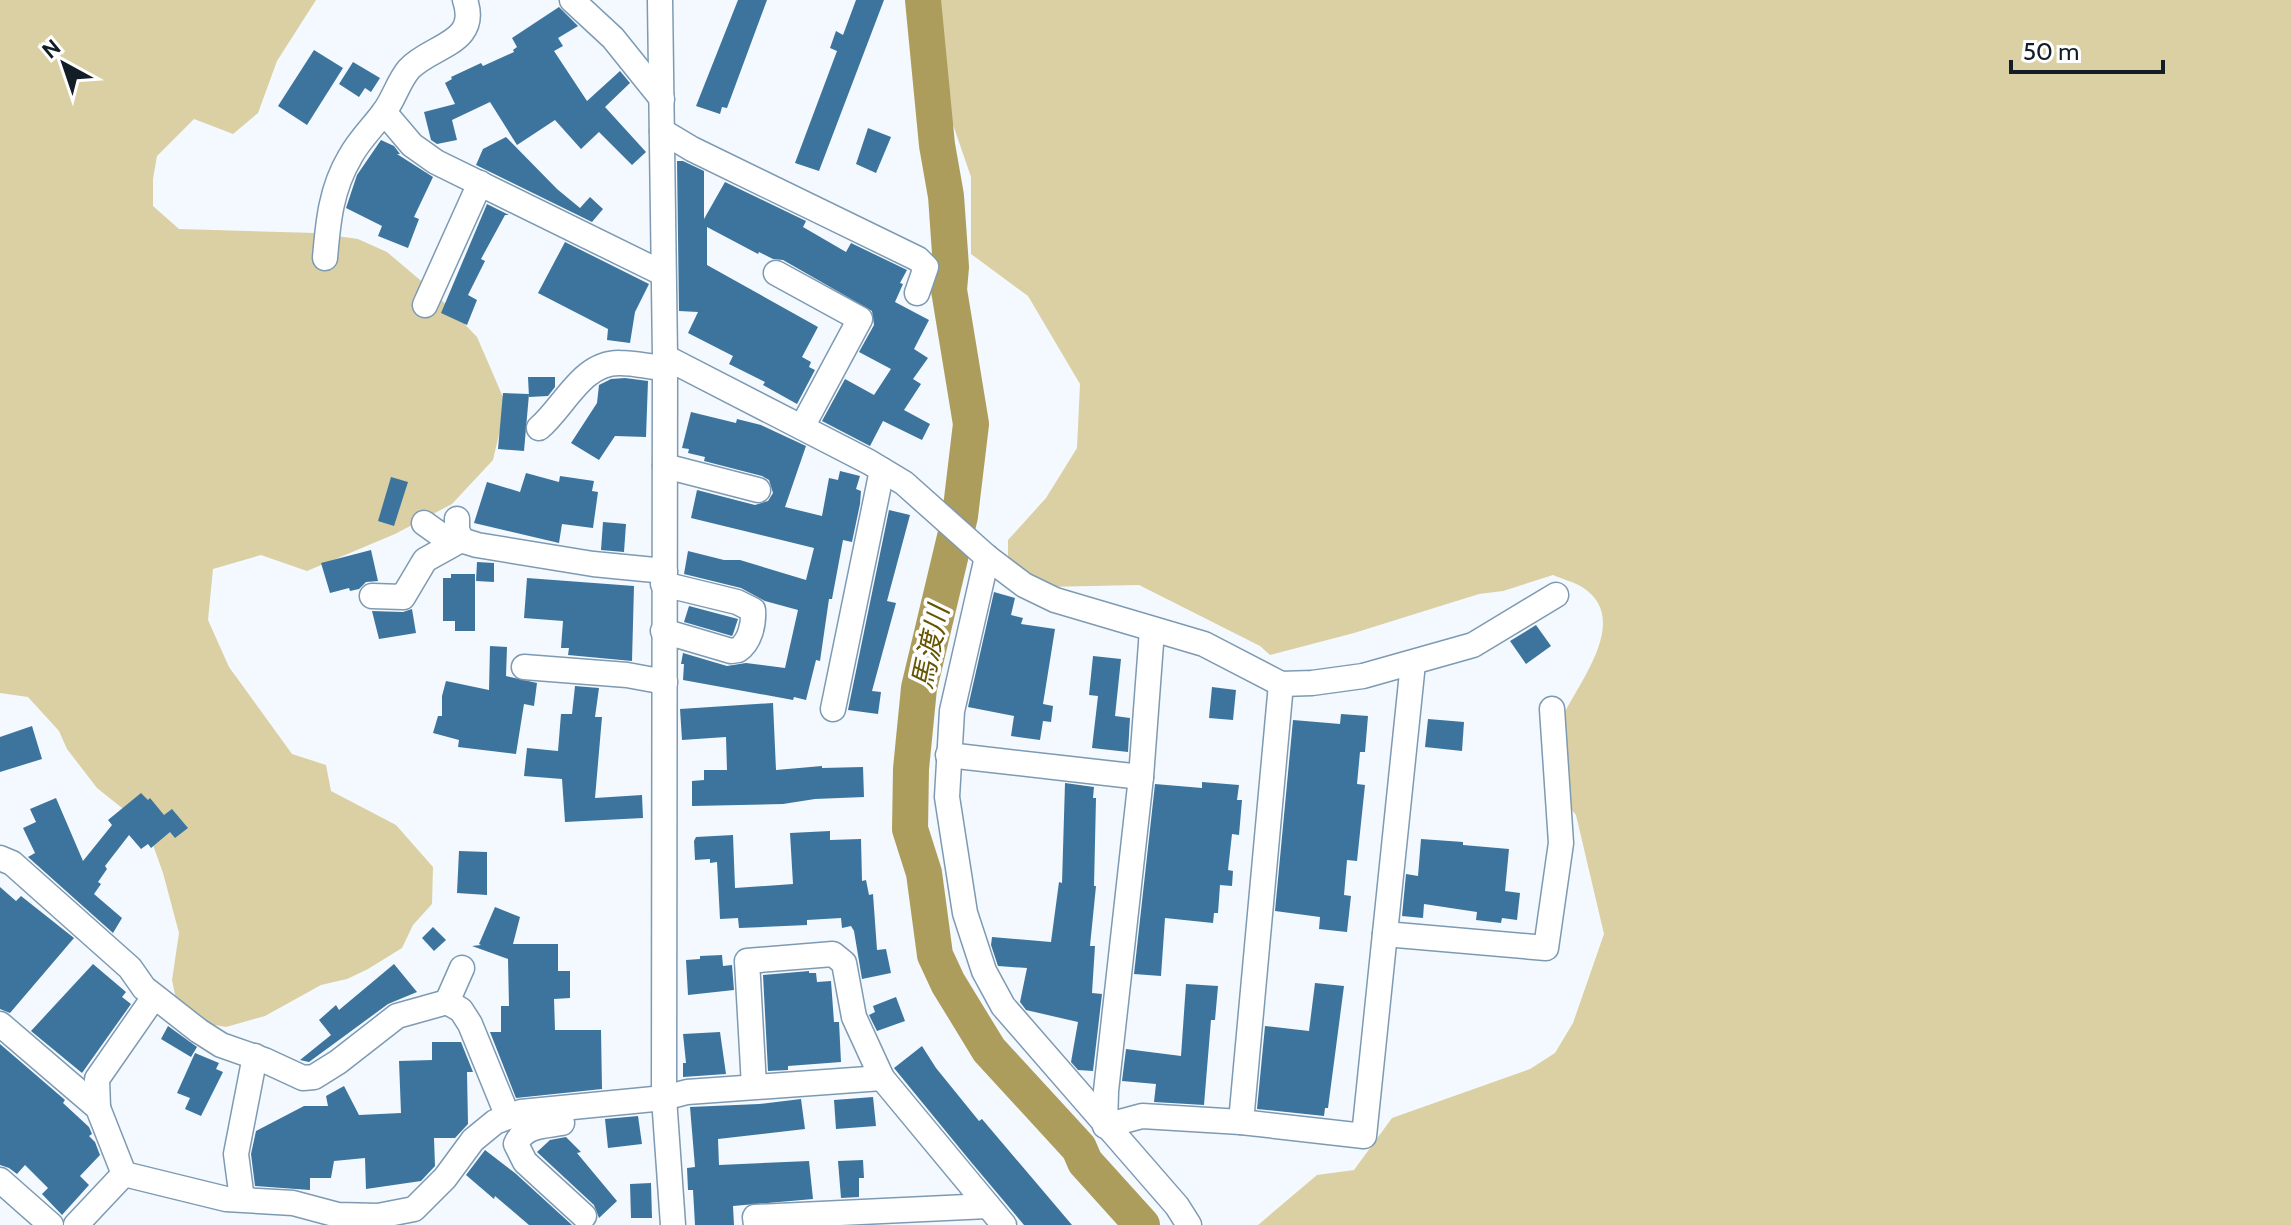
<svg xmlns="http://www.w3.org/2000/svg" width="2291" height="1225" font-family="Cabin,'Noto Sans JP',sans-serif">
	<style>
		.green { fill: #dbd0a4 }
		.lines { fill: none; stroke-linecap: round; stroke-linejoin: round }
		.river { stroke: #ad9d5c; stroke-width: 36 }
		.building { fill: #3d749d }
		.minor-casing { stroke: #7e9ab2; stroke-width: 27 }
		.minor { stroke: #fff; stroke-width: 24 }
		.labels { text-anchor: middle; stroke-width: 7; stroke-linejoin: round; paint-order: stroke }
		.water-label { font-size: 28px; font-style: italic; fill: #650; stroke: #fff }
	</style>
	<rect width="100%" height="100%" fill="#f3f9fe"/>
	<!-- green -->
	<g class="green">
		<polygon points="0,0 316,0 277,61 258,113 233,134 194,119 157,156 153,179 153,206 179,229 316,233 358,239 387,252 433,291 477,337 506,404 493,460 452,504 395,534 307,571 261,555 213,569 208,620 229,667 292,754 326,765 331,791 396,825 433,867 432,904 413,925 402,948 368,969 347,979 321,985 265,1016 226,1027 180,1019 172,980 179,933 163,873 153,845 127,812 97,788 67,749 59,731 28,697 0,693"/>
		<path d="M936,0h1355v1225h-1033l59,-50 37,-5 38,-52 138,-49 25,-16 18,-30 31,-89 -28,-119 -28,-33c4,-20 4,-44 13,-62 16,-36 72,-101 21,-133 -8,-5 -20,-8 -29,-12l-50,16 -24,3 -125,39 -84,22 -10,-9 -121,-61 -95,2 -36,-15v-32l38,-42 31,-50 3,-64 -52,-88 -57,-42v-77l-23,-67 -15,-99z"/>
	</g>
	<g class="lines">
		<!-- river -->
		<polyline class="river" points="923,0 937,145 946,196 951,267 949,290 971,424 960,516 919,688 911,769 910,829 924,873 935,955 948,983 989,1050 1079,1148 1085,1162 1142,1225"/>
	</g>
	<!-- building -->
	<g class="building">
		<polygon points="738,0 767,0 727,108 722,107 720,114 696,106"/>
		<polygon points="856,0 884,0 819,171 795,163 837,51 830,48 836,31 843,35"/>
		<polygon points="559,7 578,26 558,38 563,46 554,51 587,101 620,71 630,83 605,107 646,152 632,165 599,132 581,149 555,120 517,145 490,102 452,120 457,140 437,144 431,140 424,112 455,104 445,83 452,79 451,77 481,63 483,66 514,52 513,50 517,47 512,38"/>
		<polygon points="314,50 343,68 307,125 278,106"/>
		<polygon points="353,62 380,78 371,92 365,88 359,97 339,84"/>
		<polygon points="868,128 891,137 876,173 856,164"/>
		<polygon points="506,137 557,189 580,208 590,197 603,209 592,222 476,165 483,149"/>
		<polygon points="381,140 394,146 400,154 397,154 433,177 414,217 419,219 408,248 378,236 382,226 346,208 357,175"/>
		<polygon points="677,161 683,161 704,171 704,219 725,182 806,221 803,227 846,252 851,243 907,270 900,283 903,284 895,302 929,320 914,349 928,358 913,379 921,384 904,410 930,424 922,440 883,421 870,446 822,421 845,379 874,395 891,369 859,352 874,325 872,311 783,260 773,259 759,252 758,254 707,227 707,265 818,327 802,357 811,362 809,367 815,370 797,404 763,385 765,382 729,364 733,356 688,333 698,312 679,311"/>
		<polygon points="487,204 509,215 505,215 481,259 485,261 468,295 477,300 467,325 441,313"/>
		<polygon points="565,242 649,284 635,312 630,343 607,340 608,329 538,293"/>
		<polygon points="528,377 555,377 555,387 548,396 529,397"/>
		<polygon points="625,378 648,381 646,437 615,436 599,460 571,443 597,403 599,385 611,379"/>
		<polygon points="503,393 529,394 524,451 498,449"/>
		<polygon points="691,412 736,423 737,419 761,425 806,446 785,507 822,516 829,478 838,480 840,471 860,476 856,489 861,491 860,504 852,542 843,540 832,599 829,599 820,661 816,660 806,700 794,697 793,700 683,680 684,664 681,664 683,653 727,666 746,663 785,668 798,610 765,601 741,588 684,574 688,551 724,560 740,560 806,580 814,548 691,518 697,490 755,505 768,501 773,493 769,480 762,476 704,461 705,457 688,453 689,449 682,448"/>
		<polygon points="526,473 559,482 560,476 594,481 592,491 598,492 593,528 562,524 559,543 474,523 487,482 520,492"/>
		<polygon points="391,477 408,482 394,526 378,521"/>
		<polygon points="889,510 910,515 887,601 896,603 872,691 881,692 878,714 848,710"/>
		<polygon points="603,522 626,524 624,552 601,550"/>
		<polygon points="371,550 378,581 366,582 359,589 350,591 349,588 330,593 321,563"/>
		<polygon points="477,562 494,563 494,582 476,581"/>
		<polygon points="451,574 475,574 475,631 455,631 455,621 443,621 443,578 451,578"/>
		<polygon points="527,578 634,586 632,661 568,655 569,648 561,648 563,621 524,618"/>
		<polygon points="994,592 1015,598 1011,615 1023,618 1021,624 1055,629 1043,704 1053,706 1051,722 1043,721 1040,740 1011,736 1014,716 968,707"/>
		<polygon points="689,606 738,619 733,634 732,636 684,622"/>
		<polygon points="412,609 416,633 379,639 372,611 403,612"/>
		<polygon points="1536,625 1551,646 1526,664 1510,641"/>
		<polygon points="490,646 507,647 506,676 537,683 534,706 524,704 516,754 458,747 459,740 433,733 438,716 442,716 442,696 446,681 489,690"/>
		<polygon points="1093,656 1121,659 1115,716 1130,718 1128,752 1092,748 1098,696 1089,695"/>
		<polygon points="575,686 599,688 595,717 602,717 595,798 642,795 643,818 565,822 562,779 524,776 527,748 558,751 561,714 572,714"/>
		<polygon points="1212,687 1236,690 1233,720 1209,718"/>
		<polygon points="773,703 776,770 822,766 822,768 863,767 864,797 815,799 783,804 692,806 692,781 704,780 704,770 727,770 726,737 682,740 680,709"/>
		<polygon points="1341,714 1368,716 1365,752 1360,752 1357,784 1365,785 1357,861 1347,860 1344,895 1351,896 1347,932 1319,929 1320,917 1275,911 1293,720 1340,724"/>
		<polygon points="1428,719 1464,722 1462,751 1425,747"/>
		<polygon points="32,726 42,759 0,772 0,737"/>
		<polygon points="1202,782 1239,785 1237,800 1242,800 1239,835 1232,834 1228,870 1233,871 1232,886 1220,885 1218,913 1214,913 1213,923 1165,918 1161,976 1134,974 1155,784 1202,788"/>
		<polygon points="1065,783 1094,787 1093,798 1096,798 1094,886 1096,886 1090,946 1095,946 1092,993 1102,994 1093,1071 1078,1070 1071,1062 1078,1022 1026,1010 1020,1002 1027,968 998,966 991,945 992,937 1051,942 1059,882 1062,883"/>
		<polygon points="141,793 148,800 150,798 164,815 172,809 188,828 175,838 170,832 151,848 148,844 141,849 129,835 105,866 107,869 98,882 101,884 94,894 122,918 113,933 28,857 35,853 23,828 36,822 30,809 56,798 83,861 112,825 108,820"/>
		<polygon points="830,831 830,840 861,839 862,881 866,880 869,895 873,894 877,950 886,949 891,973 862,979 854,931 851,926 842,928 841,918 807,920 807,925 739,928 738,918 720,919 717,862 710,863 710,859 695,860 694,841 696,837 733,835 735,888 793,884 790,833"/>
		<polygon points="1421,839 1463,842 1463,845 1509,849 1505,891 1520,893 1517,920 1502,918 1501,923 1476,920 1477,912 1424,904 1423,918 1402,916 1406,874 1418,876"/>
		<polygon points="459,851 487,852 487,895 457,893"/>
		<polygon points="0,887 16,901 21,896 74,938 10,1013 0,1009"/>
		<polygon points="495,907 520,917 513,944 558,944 558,971 570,971 570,998 554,999 555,1030 601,1030 602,1089 516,1098 490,1032 501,1032 501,1006 509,1006 508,959 472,946 481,945 479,944"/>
		<polygon points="433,927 446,940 434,951 422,938"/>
		<polygon points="722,955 723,966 732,965 734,990 688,995 686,960 700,959 700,956"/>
		<polygon points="93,964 126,992 122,997 131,1004 82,1073 31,1031"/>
		<polygon points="394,964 417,992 388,1004 309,1062 300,1060 331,1035 319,1020 336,1005 339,1010"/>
		<polygon points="809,971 809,973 816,973 817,982 831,981 834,1022 839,1022 841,1062 788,1066 788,1070 768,1071 763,975"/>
		<polygon points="1315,983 1344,986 1328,1108 1325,1108 1324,1116 1257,1109 1265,1026 1309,1031"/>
		<polygon points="1186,984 1218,986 1215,1020 1211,1020 1204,1105 1154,1102 1156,1084 1122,1081 1126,1049 1181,1056"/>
		<polygon points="896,997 905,1021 877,1031 869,1015 875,1012 873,1006"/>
		<polygon points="168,1026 197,1047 191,1057 161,1039"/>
		<polygon points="720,1032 726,1074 683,1077 683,1063 686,1063 683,1034"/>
		<polygon points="432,1042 461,1042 473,1072 467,1072 468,1124 455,1138 434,1138 435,1166 421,1181 366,1189 365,1158 334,1161 331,1178 310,1178 310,1190 255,1186 251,1154 256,1131 304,1106 328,1106 326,1096 344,1086 359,1115 401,1113 399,1061 432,1060"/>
		<polygon points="0,1044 65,1100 63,1103 89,1127 92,1134 89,1136 95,1142 100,1155 80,1176 89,1185 62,1215 42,1194 48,1188 25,1165 17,1174 9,1168 0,1165"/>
		<polygon points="922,1046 936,1068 979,1121 982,1119 1072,1225 1024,1225 971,1162 894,1068"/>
		<polygon points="195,1053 219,1063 216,1069 223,1072 201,1116 185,1109 190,1098 177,1093"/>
		<polygon points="873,1097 876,1126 836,1129 834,1100"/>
		<polygon points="801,1099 805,1129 718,1139 719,1165 809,1161 813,1199 733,1206 734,1225 695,1225 693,1190 688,1190 687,1168 695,1167 690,1107 759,1104"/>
		<polygon points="638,1116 642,1144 608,1148 605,1119"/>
		<polygon points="566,1137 581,1152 577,1153 617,1201 599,1218 594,1205 537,1152 550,1140"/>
		<polygon points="485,1150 515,1173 572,1225 529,1225 495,1196 494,1199 466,1175"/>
		<polygon points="863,1160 864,1178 859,1178 859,1197 841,1198 838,1161"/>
		<polygon points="651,1183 652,1218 631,1218 630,1184"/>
	</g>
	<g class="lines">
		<defs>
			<g id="minor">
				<polyline points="572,0 613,38 662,99"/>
				<polyline points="660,0 665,357 664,1098 673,1225"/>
				<polyline points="384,112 412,145 436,162 662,273"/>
				<polyline points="662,131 692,149 918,259 926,267 917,293"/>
				<path d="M325,258c3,-36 6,-69 25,-101 9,-17 23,-30 34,-45 10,-13 14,-30 25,-43 22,-24 71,-25 56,-69"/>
				<polyline points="776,273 860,319 802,427"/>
				<polyline points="425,305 480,183"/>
				<polyline points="665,357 869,462 904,483 987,557 1024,585 1055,600 1204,644 1281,684 1312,683 1363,676 1473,645 1556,595"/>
				<path d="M539,428c26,-22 43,-66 81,-65 15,0 30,4 45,5"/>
				<polyline points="665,466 758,490"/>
				<polyline points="424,523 445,538 461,540 457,529 457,519"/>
				<polyline points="987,557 952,711 947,797 965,913 984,971 1003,1006 1177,1206 1189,1225"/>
				<polyline points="372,596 403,597 425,560 461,540 477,545 593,564 665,571"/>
				<polyline points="1152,630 1141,777 1106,1091 1105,1126 1142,1116 1241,1122 1364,1136 1413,663"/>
				<path d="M663,631l68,20 7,-1c12,-8 16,-26 15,-40l-16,-8 -74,-18"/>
				<polyline points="524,667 627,675 665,682"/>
				<polyline points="833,709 882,470"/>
				<polyline points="948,755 1141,777"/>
				<polyline points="0,858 12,863 130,968 144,988 199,1031 221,1045 264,1060 303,1078 314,1077 338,1062 397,1016 447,1002 461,1010 470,1024 508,1117"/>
				<polyline points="1385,934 1546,948 1561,843 1552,709"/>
				<polyline points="447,1002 462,968"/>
				<polyline points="0,1024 98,1108 124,1174 226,1199 293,1203 338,1215 378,1216 414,1209 445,1178 473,1140 495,1122 521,1112 664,1098 687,1092 882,1078 1004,1225"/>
				<polyline points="754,1086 747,961 833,954 844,963 854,1017 882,1078"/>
				<polyline points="98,1108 97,1079 154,997"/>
				<polyline points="1241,1122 1281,684"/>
				<path d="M562,1123c-18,3 -38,2 -46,21l9,18 59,54"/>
				<polyline points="0,1180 51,1225"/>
				<polyline points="242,1199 236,1154 255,1056"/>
				<polyline points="76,1225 124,1174"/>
				<polyline points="756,1225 755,1217 988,1206"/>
			</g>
		</defs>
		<!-- minor casing -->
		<use href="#minor" class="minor-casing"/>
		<!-- minor -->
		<use href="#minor" class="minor"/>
	</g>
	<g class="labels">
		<!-- water labels -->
		<g class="water-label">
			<text transform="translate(930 647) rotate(-78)" y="10">馬渡川</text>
		</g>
	</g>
	<!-- north arrow -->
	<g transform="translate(64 64) rotate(320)" stroke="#ffffff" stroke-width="6" paint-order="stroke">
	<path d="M0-6L14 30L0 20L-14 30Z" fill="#121d26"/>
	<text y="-12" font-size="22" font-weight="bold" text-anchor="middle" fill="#121d26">N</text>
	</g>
	<!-- scale -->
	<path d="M2011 60v12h152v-12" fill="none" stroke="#121d26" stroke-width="4"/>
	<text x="2023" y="60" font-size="24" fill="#121d26" stroke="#ffffff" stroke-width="6" paint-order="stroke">50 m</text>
</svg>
